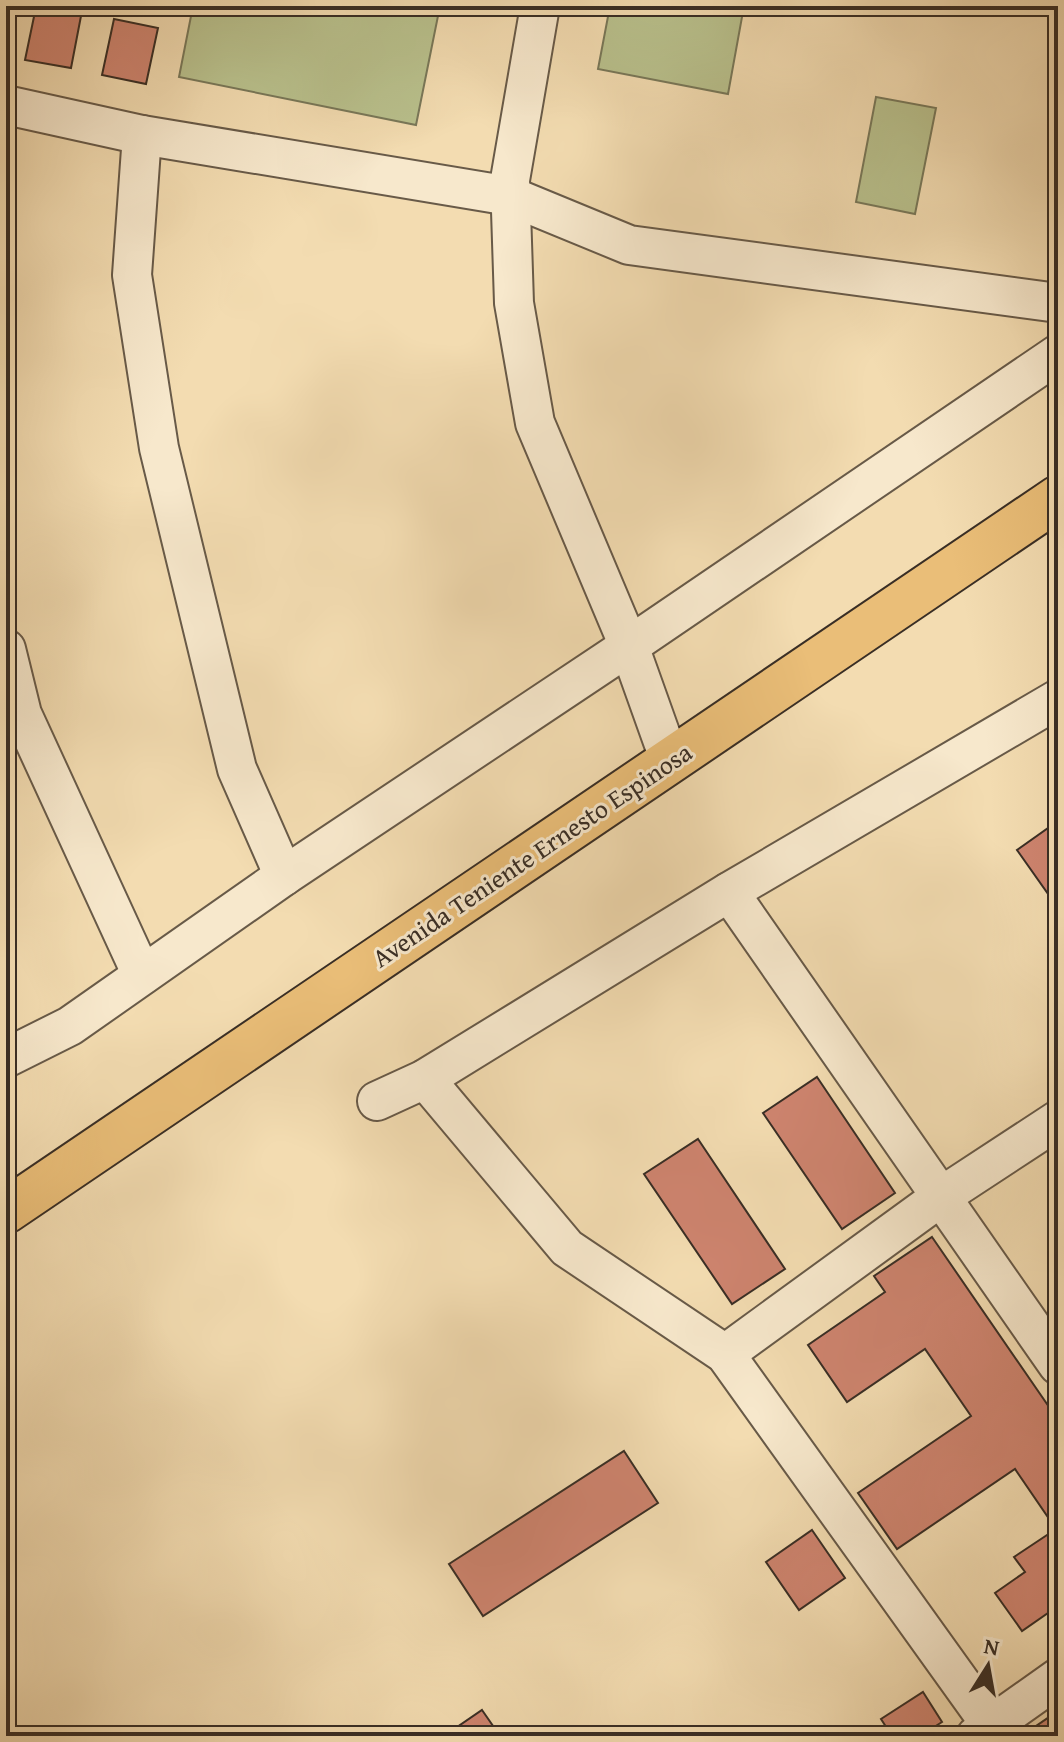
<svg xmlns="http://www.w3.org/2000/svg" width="1064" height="1742" font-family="'Gentium Book Plus',serif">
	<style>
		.green { fill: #b9c18d; stroke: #797859; stroke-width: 2 }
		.building { fill: #ce846f; stroke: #392e25; stroke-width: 2 }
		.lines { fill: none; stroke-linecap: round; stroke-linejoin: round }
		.minor-casing { stroke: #685a48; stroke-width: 42 }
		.major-casing { stroke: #392e25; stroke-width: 48 }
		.minor { stroke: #f7e8cc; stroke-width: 38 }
		.major { stroke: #eabe78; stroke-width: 44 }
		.labels { text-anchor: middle; stroke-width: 6; stroke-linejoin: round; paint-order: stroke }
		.street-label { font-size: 26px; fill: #392e25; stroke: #f7e8cc }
	</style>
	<rect width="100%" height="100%" fill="#f3dcb1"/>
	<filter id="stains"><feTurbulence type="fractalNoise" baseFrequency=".0025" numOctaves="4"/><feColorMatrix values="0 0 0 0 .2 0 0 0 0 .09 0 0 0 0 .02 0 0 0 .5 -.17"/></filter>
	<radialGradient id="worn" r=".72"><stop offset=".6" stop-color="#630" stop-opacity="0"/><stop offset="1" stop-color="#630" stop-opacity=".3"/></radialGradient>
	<!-- green -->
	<g class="green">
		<polygon points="193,6 440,6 416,125 179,77"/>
		<polygon points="610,6 744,6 728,94 598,69"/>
		<polygon points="876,97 936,108 915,214 856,202"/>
	</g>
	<!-- building -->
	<g class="building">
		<polygon points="36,7 81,16 71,68 25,60"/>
		<polygon points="114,19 158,28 146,84 102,75"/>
		<polygon points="1058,821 1058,908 1017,850"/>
		<polygon points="817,1077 895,1193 842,1229 763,1113"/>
		<polygon points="698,1139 785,1269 732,1304 644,1174"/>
		<polygon points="932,1237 1058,1420 1058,1606 1022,1631 995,1593 1025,1572 1014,1557 1056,1529 1015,1469 897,1549 858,1493 971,1416 925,1349 847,1402 808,1345 885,1292 874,1276"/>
		<polygon points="624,1451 658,1503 483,1616 449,1564"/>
		<polygon points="812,1530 845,1578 799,1610 766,1562"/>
		<polygon points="923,1692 942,1722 920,1736 892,1736 881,1719"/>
		<polygon points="482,1710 500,1736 444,1736"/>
		<polygon points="1058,1711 1058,1736 1024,1736 1023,1735"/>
	</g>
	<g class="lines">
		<defs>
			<g id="minor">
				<polyline points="540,6 510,180 514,303 535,423 629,646 670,761"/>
				<polyline points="6,105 142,135 510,196 629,245 1058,303"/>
				<polyline points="142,135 132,275 159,448 237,769 284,876"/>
				<polyline points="6,649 22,714 142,975"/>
				<polyline points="729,892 1058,1365"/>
				<polyline points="6,1058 70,1026 284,876 629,646 1058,354"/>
				<polyline points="425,1079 567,1248 725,1354 991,1725"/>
				<polyline points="377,1101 425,1079 729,892 1058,699"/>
				<polyline points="725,1354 942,1196 1058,1120"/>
				<polyline points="976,1736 1058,1678"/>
			</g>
			<polyline id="major" points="6,1211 1058,498"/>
		</defs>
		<!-- minor casing -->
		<use href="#minor" class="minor-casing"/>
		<!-- major casing -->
		<use href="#major" class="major-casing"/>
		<!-- minor -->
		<use href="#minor" class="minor"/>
		<!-- major -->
		<use href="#major" class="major"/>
	</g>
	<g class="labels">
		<!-- street labels -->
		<g class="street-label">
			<text transform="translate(532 855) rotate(-34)" y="9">Avenida Teniente Ernesto Espinosa</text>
		</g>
	</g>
	<!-- margin -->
	<rect width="1064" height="1742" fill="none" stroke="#f3dcb1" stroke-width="32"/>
	<rect x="8" y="8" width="1048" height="1726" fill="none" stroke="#392e25" stroke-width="4"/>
	<rect x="16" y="16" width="1032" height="1710" fill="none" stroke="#392e25" stroke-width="2"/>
	<!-- north arrow -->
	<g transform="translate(988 1666) rotate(11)" stroke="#f7e8cc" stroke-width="6" paint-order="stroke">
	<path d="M0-6L14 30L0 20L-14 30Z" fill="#392e25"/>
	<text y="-12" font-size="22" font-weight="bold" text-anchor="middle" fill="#392e25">N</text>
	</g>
	<rect width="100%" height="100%" filter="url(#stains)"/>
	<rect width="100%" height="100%" fill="url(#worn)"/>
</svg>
